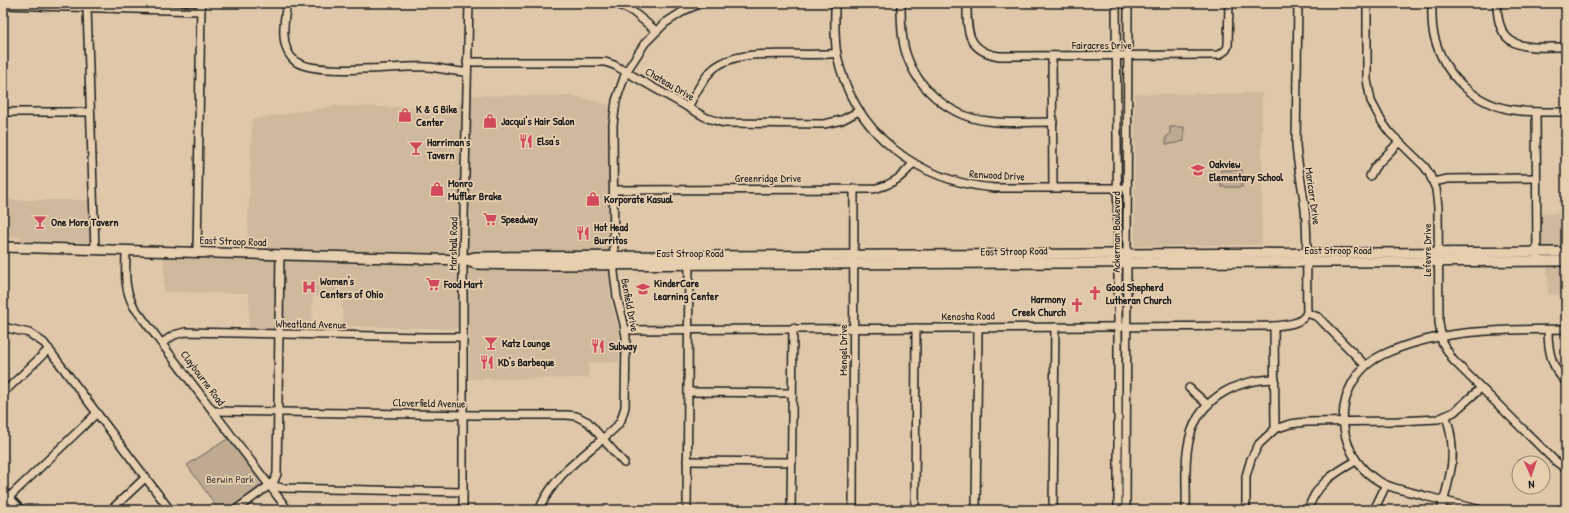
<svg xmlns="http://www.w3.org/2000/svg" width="1569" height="513" font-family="'Patrick Hand',sans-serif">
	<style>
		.built { fill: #ceb99d }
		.green { fill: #beab92; stroke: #6d6457 }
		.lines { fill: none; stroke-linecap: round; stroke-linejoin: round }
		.minor-casing { stroke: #1c1c1c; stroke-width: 10 }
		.major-casing { stroke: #1c1c1c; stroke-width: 12 }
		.minor { stroke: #e6cfaf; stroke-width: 7 }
		.major { stroke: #e6cfaf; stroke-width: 9 }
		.labels { text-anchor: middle; stroke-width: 3.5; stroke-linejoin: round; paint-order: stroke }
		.street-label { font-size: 11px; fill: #1c1c1c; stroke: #e6cfaf }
		.poi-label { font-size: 11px; font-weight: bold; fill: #1c1c1c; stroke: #e6cfaf; text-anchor: start }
		.park-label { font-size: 11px; fill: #44403a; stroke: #e6cfaf }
	</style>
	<rect width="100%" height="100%" fill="#dec8a9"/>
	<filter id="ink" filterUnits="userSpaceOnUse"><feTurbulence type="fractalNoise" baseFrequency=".025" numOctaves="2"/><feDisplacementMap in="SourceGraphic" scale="8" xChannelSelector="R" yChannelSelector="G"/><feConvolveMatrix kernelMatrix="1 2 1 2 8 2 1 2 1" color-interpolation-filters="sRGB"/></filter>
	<g filter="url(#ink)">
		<!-- built -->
		<g class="built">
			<polygon points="1262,93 1262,245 1135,246 1135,94"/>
			<polygon points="467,95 576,96 609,105 610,299 619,329 619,362 589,363 589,378 469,379 470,329 343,326 342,298 313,296 312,322 286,322 279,334 249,333 249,293 164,292 164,251 247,253 252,119 335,106 455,108"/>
			<polygon points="3,200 90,200 92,238 90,242 21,241 19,237 3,237"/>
			<polygon points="1566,213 1566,295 1548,295 1547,253 1537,253 1537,214"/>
		</g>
		<!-- green -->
		<g class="green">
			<polygon points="1170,127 1184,127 1184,141 1172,144 1166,144 1166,137 1170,134"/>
			<rect x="1221" y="170" width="21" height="17"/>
			<polygon points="232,436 270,485 235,510 219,510 187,465"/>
		</g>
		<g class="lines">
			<defs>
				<g id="minor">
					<path d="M287,3c-3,17 -8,45 8,58 20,16 104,4 133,6 13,1 26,5 39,5"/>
					<polyline points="615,3 632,11 655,30"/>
					<path d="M835,3c0,17 -1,35 2,52 16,78 81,127 158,133h127"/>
					<path d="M901,3c0,14 0,29 3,43 9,39 44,71 84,75 21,3 43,1 65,1"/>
					<path d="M967,3c0,26 -1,48 32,53l220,-1 7,-5 2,-4 1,-43"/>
					<polyline points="1116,3 1118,268 1118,510"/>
					<polyline points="1367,3 1367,80 1371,101 1382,122 1390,133 1424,166 1429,173 1436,189 1438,207 1439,322 1442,342 1453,360 1554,460 1566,469"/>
					<path d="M1432,3c0,12 -1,25 3,36 9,35 38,63 73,70 19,4 39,3 58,3"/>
					<path d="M1497,3c0,50 30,44 69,44"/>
					<polyline points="3,5 200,11"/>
					<polyline points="87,8 95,250"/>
					<polyline points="1052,56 1053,188"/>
					<polyline points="467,62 605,62 614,65 698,113 707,118 724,123 824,124 842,120 859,111"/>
					<path d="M688,107c7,-12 13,-26 23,-36 27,-27 90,-12 126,-18"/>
					<polyline points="3,112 90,112"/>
					<polyline points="1536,112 1537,257"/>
					<polyline points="1370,176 1375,167 1399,142"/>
					<polyline points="1433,182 1448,179 1536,178"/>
					<path d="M614,190l259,-1c18,-4 29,-11 40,-26"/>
					<path d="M126,250c0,22 -3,37 8,57l154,203"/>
					<polyline points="197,252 201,3"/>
					<polyline points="1307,313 1318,317 1365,365"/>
					<polyline points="1274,326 1275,429"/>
					<polyline points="3,327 29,333 44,343 170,510"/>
					<path d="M625,330l649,-4c12,-1 29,-2 33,-14 -1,-30 1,-60 -1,-90 -1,-26 -8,-51 -10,-77l2,-142"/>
					<path d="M1548,330c0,19 3,38 18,52"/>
					<polyline points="162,343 174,335 185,332 423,337 463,337"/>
					<polyline points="1189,388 1208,405"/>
					<polyline points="688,392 792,393"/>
					<polyline points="3,393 49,349"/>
					<polyline points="213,411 476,415 567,415 576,416 588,422 624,463"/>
					<polyline points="687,461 792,462"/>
					<polyline points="270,485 282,488 463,492"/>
					<polyline points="3,491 21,510"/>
					<polyline points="3,503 97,413"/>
					<polyline points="111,510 146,477"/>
					<polyline points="235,510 270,485 274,481 277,474 280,254"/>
					<polyline points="463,510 463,260 469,3"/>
					<path d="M539,510c18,-41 48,-55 78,-84l4,-6 4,-13 1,-70 -2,-13 -7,-27 -3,-25 -1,-147 3,-24 10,-29 19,-29 20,-20 22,-14 15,-6"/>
					<polyline points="687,510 689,260"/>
					<polyline points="791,510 793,328"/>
					<polyline points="853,510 854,189"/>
					<polyline points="915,510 916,328"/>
					<polyline points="976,510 978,327"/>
					<polyline points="1053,510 1055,327"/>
					<polyline points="1126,510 1128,3"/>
					<path d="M1186,510c1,-21 -2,-44 2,-64 7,-45 44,-66 87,-67"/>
					<polyline points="1246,510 1246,476 1251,459 1259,444 1275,429 1290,424 1306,422 1398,421 1438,419 1454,412 1481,388"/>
					<path d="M1308,510c7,-25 26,-37 48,-49"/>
					<polyline points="1374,510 1386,485"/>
					<path d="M1441,510c10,-36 17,-57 5,-94"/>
					<path d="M1481,510c-19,-5 -37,-9 -56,-14 -13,-4 -28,-6 -41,-12 -29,-14 -44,-45 -40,-77 4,-23 17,-42 38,-52 56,-27 123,-25 184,-26"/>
				</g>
				<g id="major">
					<polyline points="3,247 463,260 475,257 1566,252"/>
					<polyline points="464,260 476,264 537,265 1566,261"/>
				</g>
			</defs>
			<!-- minor casing -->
			<use href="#minor" class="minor-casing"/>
			<!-- major casing -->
			<use href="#major" class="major-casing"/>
			<!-- minor -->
			<use href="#minor" class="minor"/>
			<!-- major -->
			<use href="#major" class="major"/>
		</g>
	</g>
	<!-- icons -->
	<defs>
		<symbol id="shop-bare" viewBox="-9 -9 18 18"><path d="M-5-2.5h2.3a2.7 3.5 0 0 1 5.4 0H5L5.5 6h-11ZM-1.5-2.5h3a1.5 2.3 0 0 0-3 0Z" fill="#d1495b" stroke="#e6cfaf" stroke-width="2.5" paint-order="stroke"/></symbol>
		<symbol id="restaurant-bare" viewBox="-9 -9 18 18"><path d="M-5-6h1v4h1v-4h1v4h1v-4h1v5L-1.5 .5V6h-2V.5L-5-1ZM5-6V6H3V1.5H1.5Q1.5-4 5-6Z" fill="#d1495b" stroke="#e6cfaf" stroke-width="2.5" paint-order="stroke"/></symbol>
		<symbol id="bar-bare" viewBox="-9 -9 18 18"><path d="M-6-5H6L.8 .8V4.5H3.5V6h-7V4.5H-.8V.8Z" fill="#d1495b" stroke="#e6cfaf" stroke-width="2.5" paint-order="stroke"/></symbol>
		<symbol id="school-bare" viewBox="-9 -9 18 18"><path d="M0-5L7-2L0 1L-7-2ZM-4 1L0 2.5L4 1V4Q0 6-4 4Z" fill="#d1495b" stroke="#e6cfaf" stroke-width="2.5" paint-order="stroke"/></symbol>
		<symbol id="supermarket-bare" viewBox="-9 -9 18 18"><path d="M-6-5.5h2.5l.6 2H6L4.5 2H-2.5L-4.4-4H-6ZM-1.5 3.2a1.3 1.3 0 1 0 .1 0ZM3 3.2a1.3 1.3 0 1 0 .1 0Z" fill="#d1495b" stroke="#e6cfaf" stroke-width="2.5" paint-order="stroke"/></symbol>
		<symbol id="hospital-bare" viewBox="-9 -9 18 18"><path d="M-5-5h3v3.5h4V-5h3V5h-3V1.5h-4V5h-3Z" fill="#d1495b" stroke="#e6cfaf" stroke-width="2.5" paint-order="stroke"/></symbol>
		<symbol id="church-bare" viewBox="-9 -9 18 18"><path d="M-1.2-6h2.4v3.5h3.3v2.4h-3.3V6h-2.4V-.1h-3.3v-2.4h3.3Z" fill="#d1495b" stroke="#e6cfaf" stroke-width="2.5" paint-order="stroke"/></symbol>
	</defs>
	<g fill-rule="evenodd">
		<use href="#shop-bare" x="395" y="105" width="20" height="20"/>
		<use href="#shop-bare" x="480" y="111" width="20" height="20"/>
		<use href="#restaurant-bare" x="516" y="131" width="20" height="20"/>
		<use href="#bar-bare" x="406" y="138" width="20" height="20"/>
		<use href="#school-bare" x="1188" y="160" width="20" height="20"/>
		<use href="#shop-bare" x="427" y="179" width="20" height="20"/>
		<use href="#shop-bare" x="583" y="189" width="20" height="20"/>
		<use href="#supermarket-bare" x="480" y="209" width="20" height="20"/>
		<use href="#bar-bare" x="30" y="212" width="20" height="20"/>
		<use href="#restaurant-bare" x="573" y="223" width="20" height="20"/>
		<use href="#supermarket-bare" x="423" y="274" width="20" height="20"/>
		<use href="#hospital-bare" x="299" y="277" width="20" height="20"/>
		<use href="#school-bare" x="633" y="279" width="20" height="20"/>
		<use href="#church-bare" x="1085" y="283" width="20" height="20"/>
		<use href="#church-bare" x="1067" y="295" width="20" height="20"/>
		<use href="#bar-bare" x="481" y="333" width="20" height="20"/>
		<use href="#restaurant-bare" x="588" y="336" width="20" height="20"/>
		<use href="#restaurant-bare" x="477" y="352" width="20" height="20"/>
	</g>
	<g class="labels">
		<!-- street labels -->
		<g class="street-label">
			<text x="1102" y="49">Fairacres Drive</text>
			<text transform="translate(670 84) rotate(30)" y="4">Chateau Drive</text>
			<text transform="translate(997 175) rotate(3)" y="4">Renwood Drive</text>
			<text x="768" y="182">Greenridge Drive</text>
			<text transform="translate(1313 196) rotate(82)" y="4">Maricarr Drive</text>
			<text transform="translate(1116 232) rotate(-90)" y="4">Ackerman Boulevard</text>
			<text transform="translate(233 241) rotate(2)" y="4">East Stroop Road</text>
			<text transform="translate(453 244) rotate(-89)" y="4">Marshall Road</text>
			<text x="1338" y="254">East Stroop Road</text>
			<text transform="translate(1427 250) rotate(-90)" y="4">Lefevre Drive</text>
			<text transform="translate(1014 251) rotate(-1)" y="4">East Stroop Road</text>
			<text x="690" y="257">East Stroop Road</text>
			<text transform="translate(630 305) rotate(79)" y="4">Benfield Drive</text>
			<text transform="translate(968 316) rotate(-1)" y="4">Kenosha Road</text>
			<text transform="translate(311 324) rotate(1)" y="4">Wheatland Avenue</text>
			<text transform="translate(843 350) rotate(-90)" y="4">Mengel Drive</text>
			<text transform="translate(203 378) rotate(53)" y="4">Claybourne Road</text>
			<text transform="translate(429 403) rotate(1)" y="4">Cloverfield Avenue</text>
		</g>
		<!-- poi labels -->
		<g class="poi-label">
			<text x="416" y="113">K &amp; G Bike<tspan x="416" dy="13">Center</tspan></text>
			<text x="501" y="125">Jacqui's Hair Salon</text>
			<text x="537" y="145">Elsa's</text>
			<text x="427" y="146">Harriman's<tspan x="427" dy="13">Tavern</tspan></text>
			<text x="1209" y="168">Oakview<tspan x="1209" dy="13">Elementary School</tspan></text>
			<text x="448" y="187">Monro<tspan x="448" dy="13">Muffler Brake</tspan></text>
			<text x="604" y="203">Korporate Kasual</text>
			<text x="501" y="223">Speedway</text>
			<text x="51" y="226">One More Tavern</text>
			<text x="594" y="231">Hot Head<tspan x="594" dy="13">Burritos</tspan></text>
			<text x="320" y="285">Women's<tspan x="320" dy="13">Centers of Ohio</tspan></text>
			<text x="654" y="287">KinderCare<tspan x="654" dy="13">Learning Center</tspan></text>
			<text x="444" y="288">Food Mart</text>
			<text x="1106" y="291">Good Shepherd<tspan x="1106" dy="13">Lutheran Church</tspan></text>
			<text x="1066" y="303" text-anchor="end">Harmony<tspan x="1066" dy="13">Creek Church</tspan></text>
			<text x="502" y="347">Katz Lounge</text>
			<text x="609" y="350">Subway</text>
			<text x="498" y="366">KD's Barbeque</text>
		</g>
		<!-- park labels -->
		<g class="park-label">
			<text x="230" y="483">Berwin Park</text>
		</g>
	</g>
	<!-- margin -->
	<rect width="1569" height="513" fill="none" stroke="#e6cfaf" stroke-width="16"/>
	<rect x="8" y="8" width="1553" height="497" fill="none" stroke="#1c1c1c" stroke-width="1.5" filter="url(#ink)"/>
	<!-- north arrow -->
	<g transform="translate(1531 475) rotate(177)"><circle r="19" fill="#e6cfaf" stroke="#958774"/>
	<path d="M0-3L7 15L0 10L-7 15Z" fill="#d1495b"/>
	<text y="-6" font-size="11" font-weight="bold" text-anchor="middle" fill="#1c1c1c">N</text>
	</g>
</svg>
